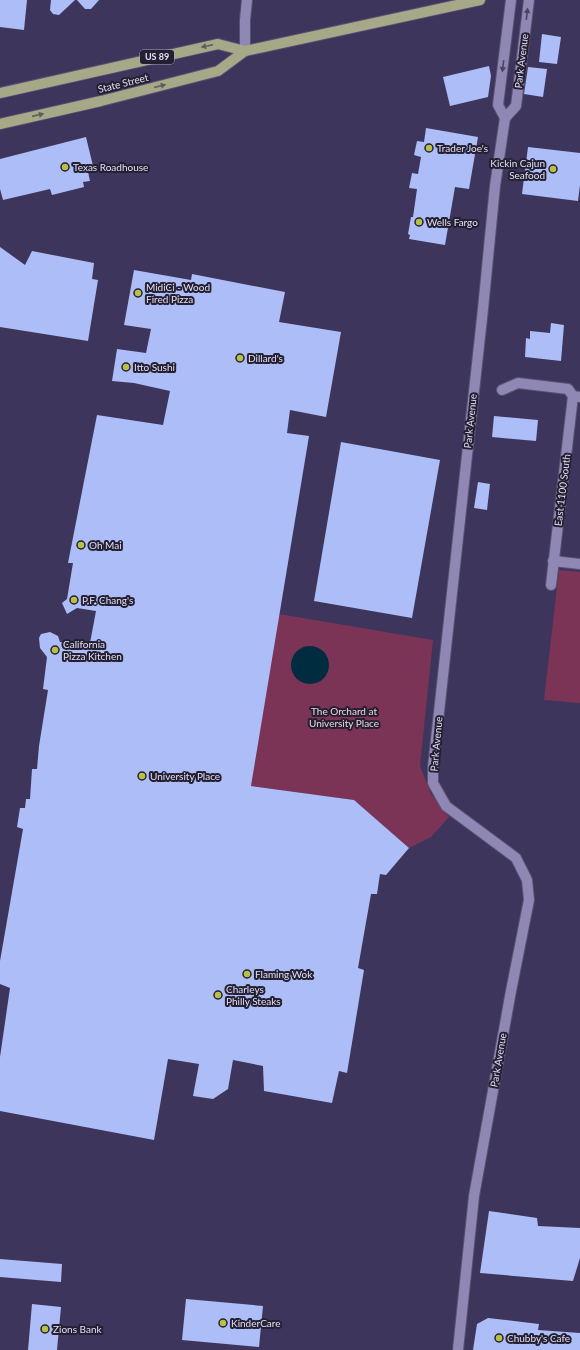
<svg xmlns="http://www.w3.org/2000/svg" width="580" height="1350" font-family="Lato,sans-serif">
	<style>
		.green { fill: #7c3456 }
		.water { fill: #012c3f }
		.building { fill: #adbdf7 }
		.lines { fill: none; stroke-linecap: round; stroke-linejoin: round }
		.street-casing { stroke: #5a5273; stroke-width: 12 }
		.secondary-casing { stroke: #5a5273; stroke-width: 12 }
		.primary-casing { stroke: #5a5273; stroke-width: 12 }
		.street { stroke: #8f88b4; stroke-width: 10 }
		.secondary { stroke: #8f88b4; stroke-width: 10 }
		.primary { stroke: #a7a888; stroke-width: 10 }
		.oneway { fill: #494460 }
		.oneway2 { fill: #5f5d59 }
		.poi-dot { fill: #b9c046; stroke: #242032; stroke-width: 1.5 }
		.labels { text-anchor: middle; stroke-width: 4; stroke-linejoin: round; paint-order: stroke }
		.shield { fill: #242032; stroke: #a8a5bb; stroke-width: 1 }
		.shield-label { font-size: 9px; font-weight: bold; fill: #e1def6 }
		.street-label { font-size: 10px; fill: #e1def6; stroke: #242032 }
		.poi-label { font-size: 10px; fill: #e1def6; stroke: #242032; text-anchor: start }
		.park-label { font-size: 10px; fill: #efd3de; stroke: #242032 }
	</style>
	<rect width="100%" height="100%" fill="#3e355c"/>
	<!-- green -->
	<g class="green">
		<polygon points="559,570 580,572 580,703 544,700"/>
		<polygon points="279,614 433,640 420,766 431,794 449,817 431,837 409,848 354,800 251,786"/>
	</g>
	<!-- water -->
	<circle class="water" cx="310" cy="665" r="19"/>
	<!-- building -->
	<g class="building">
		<polygon points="0,0 27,0 24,30 0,27"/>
		<polygon points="51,0 75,0 59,15 53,14 50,10"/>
		<polygon points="77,0 99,0 91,9 85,9"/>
		<polygon points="542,34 561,37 557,64 539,62"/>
		<polygon points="489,66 491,76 488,97 450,106 443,77"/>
		<polygon points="528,67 547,69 543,97 524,94"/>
		<polygon points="426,128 478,137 469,189 455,187 445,245 409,239 410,235 408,234 411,217 413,217 417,189 409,188 412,173 418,174 421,157 414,155 417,141 424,142"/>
		<polygon points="86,137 93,166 87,167 90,181 83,182 84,187 52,195 50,189 3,200 0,189 0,159"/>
		<polygon points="528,147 580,153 580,185 578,201 522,194"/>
		<polygon points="0,247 25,265 32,251 94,263 92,279 98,280 88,341 0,327"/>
		<polygon points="134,270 191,280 192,274 285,292 279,322 341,332 326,417 290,410 287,433 309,436 251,786 354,800 409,848 386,875 380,874 377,894 371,894 358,968 364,970 347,1073 339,1071 332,1103 264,1091 263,1066 233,1060 228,1089 213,1099 193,1096 199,1064 168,1059 154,1140 0,1111 0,1057 10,988 0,984 0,961 23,829 17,827 20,808 25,808 26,799 30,799 32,769 37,769 39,746 48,690 43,689 47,657 40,648 39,638 41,634 50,632 58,636 60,642 90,643 96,611 77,608 67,614 62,603 67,599 73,563 68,563 97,415 163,425 170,391 134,383 112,381 117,349 146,353 151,329 124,325"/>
		<polygon points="551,323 564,325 561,361 525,357 526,338 530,339 530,331 550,333"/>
		<polygon points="494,416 538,420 536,441 492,437"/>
		<polygon points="341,442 440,460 412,618 314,601"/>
		<polygon points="478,482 490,484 487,510 474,508"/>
		<polygon points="489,1211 537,1218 538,1226 580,1228 580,1258 573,1281 480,1273"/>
		<polygon points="0,1259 62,1264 61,1282 0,1277"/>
		<polygon points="186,1299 263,1306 259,1347 182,1340"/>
		<polygon points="32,1304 61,1307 57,1350 28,1350"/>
		<polygon points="488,1318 539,1324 538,1330 580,1333 580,1350 473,1350 477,1324"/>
	</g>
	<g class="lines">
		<defs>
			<g id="street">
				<polyline points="502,390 518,383 568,389 573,396 580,397"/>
				<polyline points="553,561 580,564"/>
				<polyline points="551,585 573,396"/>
			</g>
			<g id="secondary">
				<polyline points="245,51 245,20 247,0"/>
				<polyline points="505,118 516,106 529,0"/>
				<polyline points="458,1350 474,1196 511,991 529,900 527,880 516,858 446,806 433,783 433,767 483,309 495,186 505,118 498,105 511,0"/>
			</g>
			<g id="primary">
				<polyline points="0,93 218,44 245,51"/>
				<polyline points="0,124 101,101 218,71 245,51 480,0"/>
			</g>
		</defs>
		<!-- street casing -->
		<use href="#street" class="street-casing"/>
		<!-- secondary casing -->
		<use href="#secondary" class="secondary-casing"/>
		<!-- primary casing -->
		<use href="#primary" class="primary-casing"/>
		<!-- street -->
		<use href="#street" class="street"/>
		<!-- secondary -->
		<use href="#secondary" class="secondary"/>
		<!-- primary -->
		<use href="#primary" class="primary"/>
	</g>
	<!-- one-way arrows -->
	<defs><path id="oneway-solid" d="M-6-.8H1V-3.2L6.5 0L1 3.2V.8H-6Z"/></defs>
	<g class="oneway">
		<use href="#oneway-solid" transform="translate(527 14) rotate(-83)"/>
		<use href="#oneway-solid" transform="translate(503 66) rotate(97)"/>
	</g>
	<g class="oneway2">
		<use href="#oneway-solid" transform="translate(207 46) rotate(168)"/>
		<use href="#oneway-solid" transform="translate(160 86) rotate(-14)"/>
		<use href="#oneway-solid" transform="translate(38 115) rotate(-13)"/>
	</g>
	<!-- markers -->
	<g class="poi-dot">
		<circle cx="429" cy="148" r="4"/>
		<circle cx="65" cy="167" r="4"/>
		<circle cx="553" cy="169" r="4"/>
		<circle cx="419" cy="222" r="4"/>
		<circle cx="138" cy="293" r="4"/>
		<circle cx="240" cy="358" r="4"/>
		<circle cx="126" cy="367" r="4"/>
		<circle cx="81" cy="545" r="4"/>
		<circle cx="74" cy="600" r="4"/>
		<circle cx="55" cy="650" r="4"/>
		<circle cx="142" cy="776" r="4"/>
		<circle cx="247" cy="974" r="4"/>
		<circle cx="218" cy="995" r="4"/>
		<circle cx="223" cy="1323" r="4"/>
		<circle cx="45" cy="1329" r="4"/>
		<circle cx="499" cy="1338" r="4"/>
	</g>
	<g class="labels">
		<!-- shield labels -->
		<rect class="shield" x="140" y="50" width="34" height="14" rx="3"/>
		<g class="shield-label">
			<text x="157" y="60">US 89</text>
		</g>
		<!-- street labels -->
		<g class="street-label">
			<text transform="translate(521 61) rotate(-83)" y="4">Park Avenue</text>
			<text transform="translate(123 83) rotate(-14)" y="4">State Street</text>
			<text transform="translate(470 421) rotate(-84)" y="4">Park Avenue</text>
			<text transform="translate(562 490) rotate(-83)" y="4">East 1100 South</text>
			<text transform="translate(436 744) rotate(-85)" y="4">Park Avenue</text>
			<text transform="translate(498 1060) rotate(-80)" y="4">Park Avenue</text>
		</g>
		<!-- poi labels -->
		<g class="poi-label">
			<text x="437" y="152">Trader Joe's</text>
			<text x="545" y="167" text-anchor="end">Kickin Cajun<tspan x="545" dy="12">Seafood</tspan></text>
			<text x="73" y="171">Texas Roadhouse</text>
			<text x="427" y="226">Wells Fargo</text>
			<text x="146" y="291">MidiCi - Wood<tspan x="146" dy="12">Fired Pizza</tspan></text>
			<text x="248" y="362">Dillard's</text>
			<text x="134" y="371">Itto Sushi</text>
			<text x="89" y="549">Oh Mai</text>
			<text x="82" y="604">P.F. Chang's</text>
			<text x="63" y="648">California<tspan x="63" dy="12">Pizza Kitchen</tspan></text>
			<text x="150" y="780">University Place</text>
			<text x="255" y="978">Flaming Wok</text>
			<text x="226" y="993">Charleys<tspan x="226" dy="12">Philly Steaks</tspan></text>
			<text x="231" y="1327">KinderCare</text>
			<text x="53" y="1333">Zions Bank</text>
			<text x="507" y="1342">Chubby's Cafe</text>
		</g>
		<!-- park labels -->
		<g class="park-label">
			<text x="344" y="715">The Orchard at<tspan x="344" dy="12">University Place</tspan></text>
		</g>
	</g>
</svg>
